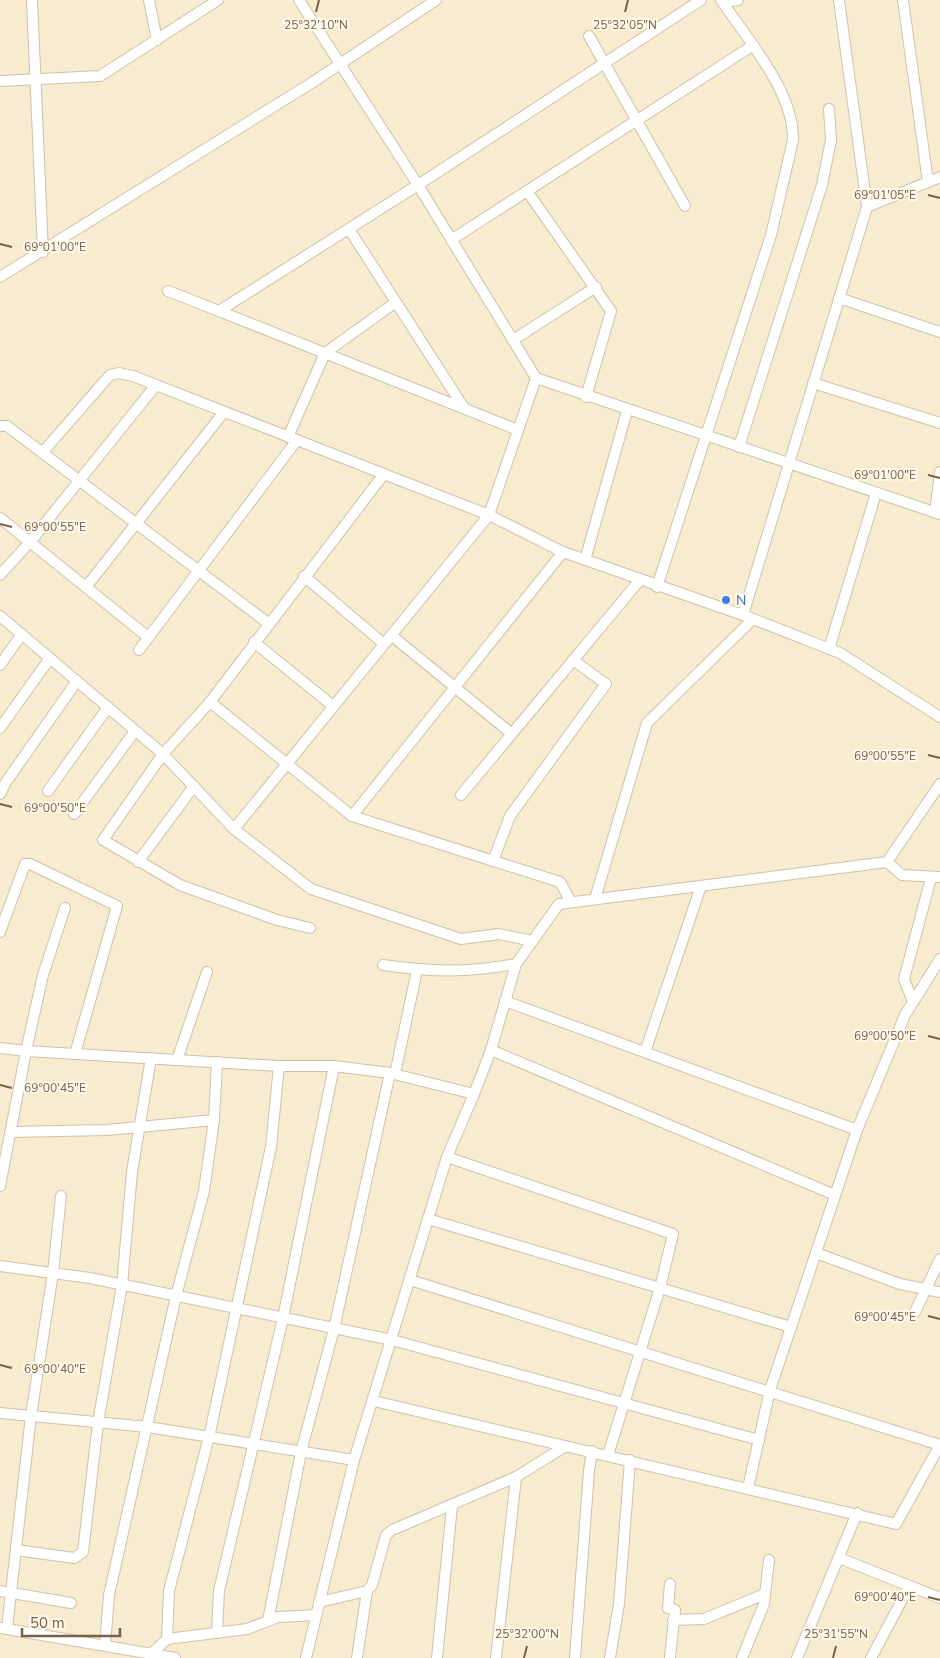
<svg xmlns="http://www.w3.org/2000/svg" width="940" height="1658" font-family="'Nunito Sans',sans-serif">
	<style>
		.residential { fill: #f7ebd0 }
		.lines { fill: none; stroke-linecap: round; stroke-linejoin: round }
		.minor-casing { stroke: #d1c0a8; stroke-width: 12 }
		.minor { stroke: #fff; stroke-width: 10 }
		.ticks { fill: none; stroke: #796046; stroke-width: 2 }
		.shop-dot { fill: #3f7fe0; stroke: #fffaeb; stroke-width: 2 }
		.labels { text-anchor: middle; stroke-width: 4; stroke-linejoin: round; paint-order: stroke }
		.shop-label { font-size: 14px; fill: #366cbe; stroke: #fffaeb; text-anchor: start }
		.ticks-label { font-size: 12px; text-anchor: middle; fill: #796046; stroke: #fffaeb; stroke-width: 4; stroke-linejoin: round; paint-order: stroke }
	</style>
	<rect width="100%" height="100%" fill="#fef8e2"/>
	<!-- residential -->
	<rect class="residential" x="0" y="0" width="940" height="1658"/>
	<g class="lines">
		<defs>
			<g id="minor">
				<polyline points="32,0 43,252"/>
				<polyline points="149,0 157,40"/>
				<polyline points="299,0 418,185 536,378 940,514"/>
				<polyline points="839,0 867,207"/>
				<polyline points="903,0 928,182"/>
				<polyline points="723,2 738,0"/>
				<polyline points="589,36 685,206"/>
				<polyline points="0,81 100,76 218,0"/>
				<polyline points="527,191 611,311 586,397"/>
				<polyline points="349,229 464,408"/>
				<polyline points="451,240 752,46"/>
				<polyline points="0,277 313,82 436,0"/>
				<polyline points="168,291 219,311"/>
				<polyline points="839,298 940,332"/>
				<polyline points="513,340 596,287"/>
				<polyline points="813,383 940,423"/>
				<polyline points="0,426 7,426 268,623"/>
				<polyline points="518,430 219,311 418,185 701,0"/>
				<polyline points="288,437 325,353 396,302"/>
				<polyline points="739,447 822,185 831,140 829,109"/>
				<polyline points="42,453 110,375 119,373 133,376 489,515 563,552 743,615 840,653 940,717"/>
				<polyline points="935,513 940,472"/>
				<polyline points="0,518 148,637"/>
				<polyline points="585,560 627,411"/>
				<polyline points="0,575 30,542 156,385"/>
				<polyline points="304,576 384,644"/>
				<polyline points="86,587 224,412"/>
				<path d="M657,587l114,-352 22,-95c1,-49 -46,-101 -72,-140"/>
				<polyline points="743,615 867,207 940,177"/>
				<polyline points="0,616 163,754 234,829 311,889 461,939 499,934 532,941"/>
				<polyline points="391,635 512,734"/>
				<polyline points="254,642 333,706"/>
				<polyline points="829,649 876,493"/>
				<polyline points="139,650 297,440"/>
				<polyline points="0,665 22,634"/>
				<polyline points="210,702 352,816 560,882 571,902"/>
				<polyline points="0,728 50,658"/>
				<polyline points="48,791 108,707"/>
				<polyline points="0,794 6,782 77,681"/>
				<polyline points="461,795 639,581"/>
				<polyline points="74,814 135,731"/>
				<polyline points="352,816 563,552"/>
				<polyline points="234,829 489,515 536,378"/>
				<polyline points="493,861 510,816 606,684 573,660"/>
				<polyline points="138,862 194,786"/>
				<polyline points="887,862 902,875 940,877"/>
				<polyline points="595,899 647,723 753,619"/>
				<polyline points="310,928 277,920 180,885 103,840 163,754 210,702 384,474"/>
				<polyline points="0,932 25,864 30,864 117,906 75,1054"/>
				<path d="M383,965c50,7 83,8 133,-1"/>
				<polyline points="505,1001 857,1130"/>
				<polyline points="913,1002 904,979 931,878"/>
				<polyline points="0,1048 26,1051 279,1066 334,1066 390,1073 474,1094 491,1050 516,964 559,904 887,862 940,784"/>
				<polyline points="491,1050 835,1195"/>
				<polyline points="645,1052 701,886"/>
				<polyline points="177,1060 207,972"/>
				<polyline points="395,1074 417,970"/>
				<polyline points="10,1132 107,1130 214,1120"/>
				<polyline points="447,1157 673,1234 660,1288 608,1455"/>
				<polyline points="0,1186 26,1051 43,975 65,908"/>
				<polyline points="428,1219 791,1327"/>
				<polyline points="816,1253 900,1284 940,1292"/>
				<polyline points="0,1266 90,1278 392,1340 759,1440"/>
				<polyline points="410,1280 940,1445"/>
				<polyline points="915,1312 940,1259"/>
				<polyline points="374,1401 896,1524 940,1445"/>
				<polyline points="0,1413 148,1427 354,1460"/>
				<polyline points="748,1488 770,1390 857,1130 905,1015 940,959"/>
				<polyline points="16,1550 74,1558 83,1552 98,1423 122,1285 132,1172 151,1058"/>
				<polyline points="839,1558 940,1598"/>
				<polyline points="670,1584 668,1608 675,1610 670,1658"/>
				<polyline points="0,1591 71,1603"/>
				<polyline points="319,1602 367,1591"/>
				<polyline points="673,1620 704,1619 765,1594"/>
				<polyline points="268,1621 301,1452 334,1329 390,1073"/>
				<polyline points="1,1628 175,1658"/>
				<polyline points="7,1628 31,1416 53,1273 61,1196"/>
				<polyline points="217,1631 219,1591 283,1318 334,1066"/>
				<polyline points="167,1639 169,1591 209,1437 271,1147 279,1066"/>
				<polyline points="105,1645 109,1595 176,1296 204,1191 214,1120 217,1062"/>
				<polyline points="151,1654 167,1639 247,1629 278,1617 316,1615"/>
				<polyline points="306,1658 354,1460 447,1157 474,1094"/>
				<polyline points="357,1658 367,1591 372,1585 386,1535 392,1530 516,1477 566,1446"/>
				<polyline points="437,1658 452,1506"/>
				<polyline points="496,1658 516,1477"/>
				<polyline points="575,1658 589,1471 592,1451"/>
				<polyline points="610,1658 619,1604 630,1460"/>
				<polyline points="742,1658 764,1604 769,1560"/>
				<polyline points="797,1658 857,1513"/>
				<polyline points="871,1658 909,1587"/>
			</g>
		</defs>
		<!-- minor casing -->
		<use href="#minor" class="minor-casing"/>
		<!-- minor -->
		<use href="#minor" class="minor"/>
	</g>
	<!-- ticks -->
	<path class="ticks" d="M316,12l3,-12M625,12l3,-12M928,195l12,3M0,244l12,3M928,475l12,3M0,524l12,3M928,755l12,3M0,804l12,3M928,1036l12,3M0,1085l12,3M928,1316l12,3M0,1365l12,3M928,1597l12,3M524,1658l3,-12M833,1658l3,-12"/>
	<!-- markers -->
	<circle class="shop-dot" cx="726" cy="600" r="5"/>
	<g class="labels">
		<!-- shop labels -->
		<g class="shop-label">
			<text x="736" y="605">N</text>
		</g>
	</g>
	<g class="ticks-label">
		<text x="316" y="29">25°32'10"N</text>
		<text x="625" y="29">25°32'05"N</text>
		<text x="885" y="199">69°01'05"E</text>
		<text x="55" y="251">69°01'00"E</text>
		<text x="885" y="479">69°01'00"E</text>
		<text x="55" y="531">69°00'55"E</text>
		<text x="885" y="760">69°00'55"E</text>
		<text x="55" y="812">69°00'50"E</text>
		<text x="885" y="1040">69°00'50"E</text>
		<text x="55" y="1092">69°00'45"E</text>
		<text x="885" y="1321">69°00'45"E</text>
		<text x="55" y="1373">69°00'40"E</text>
		<text x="885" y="1601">69°00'40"E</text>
		<text x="527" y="1638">25°32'00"N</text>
		<text x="836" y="1638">25°31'55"N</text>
	</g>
	<!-- scale -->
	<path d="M22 1628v8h98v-8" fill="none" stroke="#796046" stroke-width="2.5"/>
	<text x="30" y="1628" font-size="15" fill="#796046" stroke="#fffaeb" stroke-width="4" paint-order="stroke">50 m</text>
</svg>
